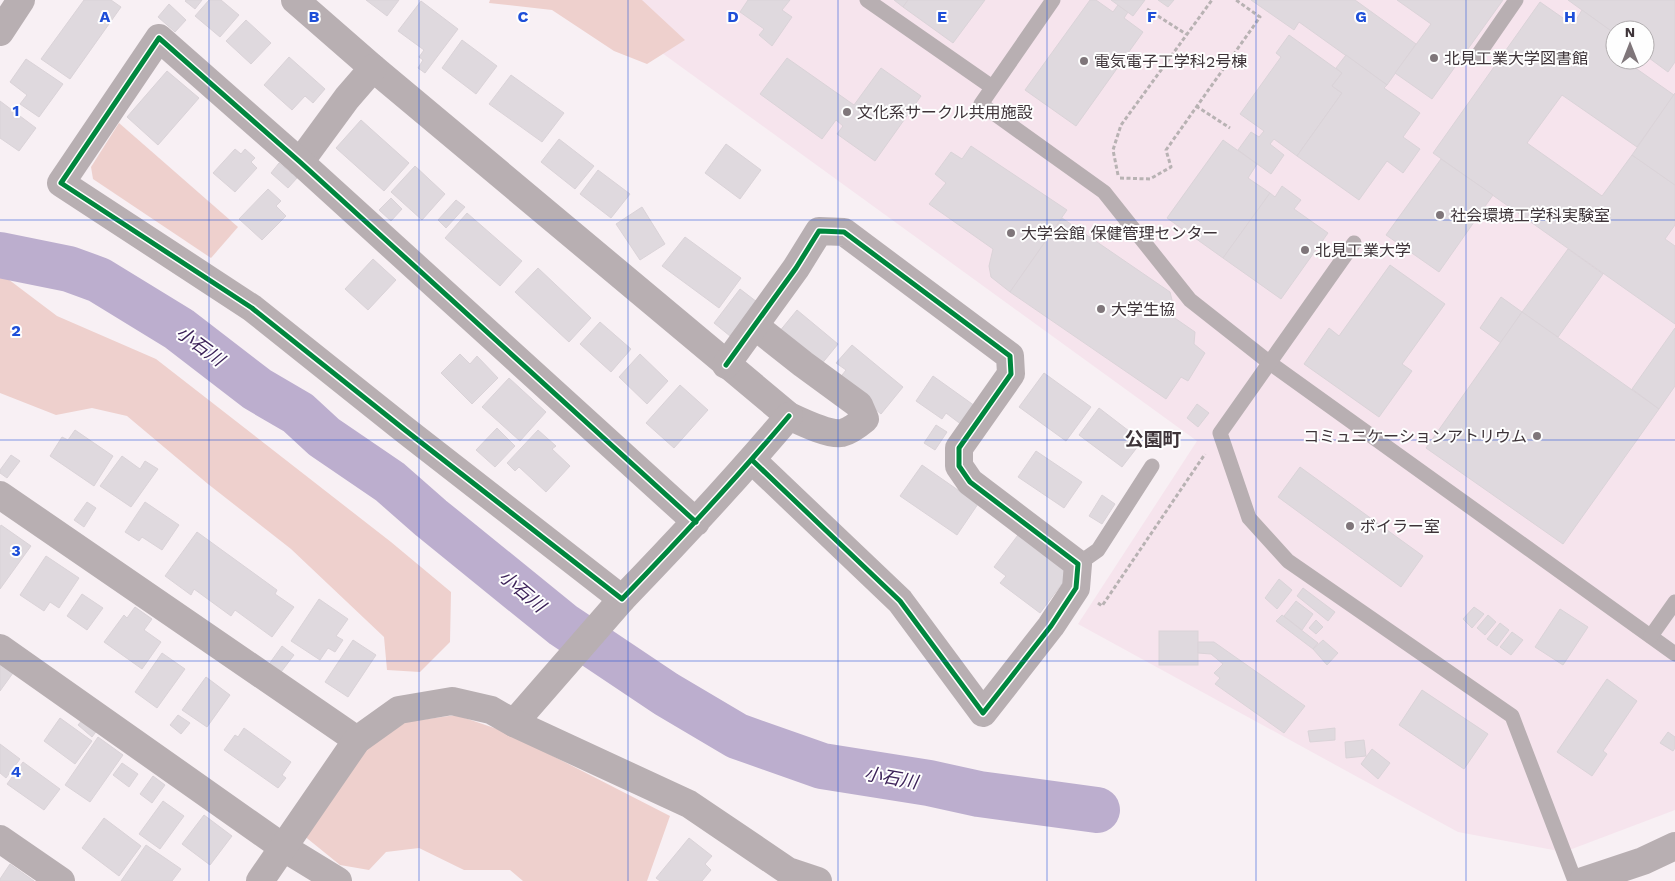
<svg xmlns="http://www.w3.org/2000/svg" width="1675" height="881" font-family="'Work Sans','Noto Sans JP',sans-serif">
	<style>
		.built { fill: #f6e4ed; fill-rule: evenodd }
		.green { fill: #eed0cd }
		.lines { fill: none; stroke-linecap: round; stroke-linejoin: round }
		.river { stroke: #bcaece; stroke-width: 46 }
		.building { fill: #dfd9de; stroke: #dad3d8 }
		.path { stroke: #b8b2b3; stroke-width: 3; stroke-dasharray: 4 2.5; stroke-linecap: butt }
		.service { stroke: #b8afb2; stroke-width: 15 }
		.minor { stroke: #b8afb2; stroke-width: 28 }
		.tertiary { stroke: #b8afb2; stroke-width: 28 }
		.cycleway-casing { stroke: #fefefe; stroke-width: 8 }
		.cycleway { stroke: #00873e; stroke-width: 5 }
		.grid { fill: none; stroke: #1d4ed8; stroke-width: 1; stroke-opacity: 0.55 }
		.poi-dot { fill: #7f767a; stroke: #fefefe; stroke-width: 2 }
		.labels { text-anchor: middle; stroke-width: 4; stroke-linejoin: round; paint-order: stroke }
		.poi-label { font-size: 16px; fill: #3e3439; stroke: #fefefe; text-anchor: start }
		.water-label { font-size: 18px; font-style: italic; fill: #3b2158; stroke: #fefefe }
		.quarter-label { font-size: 19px; font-weight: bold; fill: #3e3439; stroke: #fefefe }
		.grid-label { font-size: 16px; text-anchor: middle; font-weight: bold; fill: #1d4ed8; stroke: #fefefe; stroke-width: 4; stroke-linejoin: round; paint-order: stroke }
	</style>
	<rect width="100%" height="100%" fill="#f8f0f4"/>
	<!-- built -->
	<path class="built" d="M589,0h1086v810l-111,42 -106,-20 -380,-208 119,-183zM1615,30h30v30h-30z"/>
	<!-- green -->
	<g class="green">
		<polygon points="490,0 642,0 685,40 647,64 614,51 552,10 489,3"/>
		<polygon points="119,123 238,227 211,258 93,179 91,167"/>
		<polygon points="0,273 57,316 156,359 391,542 451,592 450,642 420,672 387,670 384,637 291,549 208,484 127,416 92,408 56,415 0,393"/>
		<polygon points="456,715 506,732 670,816 647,881 523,881 510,870 464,870 419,848 386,852 369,870 340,865 303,835 361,753 406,722"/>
	</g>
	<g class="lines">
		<!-- river -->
		<polyline class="river" points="0,255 69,269 99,280 179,329 257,389 298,413 324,437 390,482 431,518 563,625 666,694 737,736 822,766 929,783 979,794 1097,810"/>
	</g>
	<!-- building -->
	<g class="building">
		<polygon points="84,0 111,0 121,7 70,79 41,59"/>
		<polygon points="186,0 202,0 195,9 185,1"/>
		<polygon points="209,0 221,0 239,15 220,37 195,16"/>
		<polygon points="366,0 399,0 387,16"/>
		<polygon points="748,0 790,0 782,10 792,17 772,46 759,35 764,29 740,12"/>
		<polygon points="894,0 908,0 903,7"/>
		<polygon points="908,0 985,0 953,43 903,7"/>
		<polygon points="1090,0 1096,0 1113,12 1118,5 1128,12 1124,18 1143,32 1076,126 1025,90"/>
		<polygon points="1111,0 1145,0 1133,16"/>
		<polygon points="1158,0 1174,0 1168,7"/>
		<polygon points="1251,0 1355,0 1416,44 1387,85 1299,22 1294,30"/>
		<polygon points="1397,0 1503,0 1432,99 1395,73 1431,24"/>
		<polygon points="1568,0 1675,0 1675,62 1668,72 1645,55 1645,30 1615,30 1615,34"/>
		<polygon points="421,1 458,29 425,73 418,68 423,60 419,57 424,50 398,31"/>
		<polygon points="1540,2 1573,25 1582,10 1614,33 1605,47 1615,54 1615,60 1624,60 1674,95 1637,147 1562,95 1527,143 1602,196 1632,155 1675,185 1675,225 1665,239 1675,246 1675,324 1433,153"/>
		<polygon points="169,4 186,20 175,32 158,17"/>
		<polygon points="246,20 271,43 251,64 226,41"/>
		<polygon points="1289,35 1342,73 1332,86 1342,93 1297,156 1274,139 1270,144 1284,155 1271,174 1238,150 1251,132 1259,137 1264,131 1240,114 1281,57 1276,53"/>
		<polygon points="462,40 497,66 476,94 442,68"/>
		<polygon points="1346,55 1387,85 1384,88 1420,113 1403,137 1420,149 1403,173 1387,161 1359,200 1297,156 1342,93 1332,86 1342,73 1336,68"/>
		<polygon points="289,57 325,89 313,103 305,96 292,110 264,85"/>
		<polygon points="787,58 854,105 881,68 921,96 875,161 837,134 843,126 836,120 822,139 760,94"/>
		<polygon points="26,59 63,84 39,117 20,104 27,95 10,82"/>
		<polygon points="167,71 199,98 158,145 127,117"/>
		<polygon points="511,75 564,113 542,142 489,104"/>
		<polygon points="1675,93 1675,185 1632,155"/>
		<polygon points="0,101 36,128 19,151 0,138"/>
		<polygon points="361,120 409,163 384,191 336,148"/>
		<polygon points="559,139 594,166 575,189 541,162"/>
		<polygon points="1223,140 1257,164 1248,178 1270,193 1223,258 1167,218"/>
		<polygon points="726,144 761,170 740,199 705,173"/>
		<polygon points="971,146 1067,210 1010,292 991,277 989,266 993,249 929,204 946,183 935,174 951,152 962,159"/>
		<polygon points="235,149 241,154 245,149 255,158 251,162 257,168 235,192 213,173"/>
		<polygon points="1441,159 1493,195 1439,272 1386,235"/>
		<polygon points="279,163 297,178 288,188 271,173"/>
		<polygon points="415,166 445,194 422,220 391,192"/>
		<polygon points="598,170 630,194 611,218 580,194"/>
		<polygon points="1282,186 1301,200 1294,209 1328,233 1281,299 1223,258 1270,193 1275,197"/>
		<polygon points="268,189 281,201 276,206 286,216 262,240 239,219"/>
		<polygon points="391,198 402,209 391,221 379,210"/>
		<polygon points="456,200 465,207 446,228 438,220"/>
		<polygon points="642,207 665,244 640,260 616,224"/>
		<polygon points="467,213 522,261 500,286 445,238"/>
		<polygon points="1062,218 1170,292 1172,300 1166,312 1195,332 1194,344 1205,353 1188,381 1181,377 1166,399 1010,292"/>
		<polygon points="685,237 741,278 719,308 662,266"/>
		<polygon points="1568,249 1603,274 1558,337 1522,312"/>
		<polygon points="373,259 396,280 368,310 345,289"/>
		<polygon points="1390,265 1445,304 1402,364 1412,371 1379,417 1304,364 1329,328 1339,336"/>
		<polygon points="538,268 591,318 569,342 515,292"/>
		<polygon points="740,289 757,302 730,336 714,323"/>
		<polygon points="1501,297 1522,312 1501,343 1480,328"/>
		<polygon points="797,310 838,344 820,366 779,332"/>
		<polygon points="1522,312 1659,409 1563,544 1426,448"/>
		<polygon points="600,322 631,349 611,372 580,344"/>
		<polygon points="1675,328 1675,386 1659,409 1632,389"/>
		<polygon points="852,345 903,387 881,414 839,379 846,370 836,363"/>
		<polygon points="460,354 470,364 477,356 498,378 472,404 441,373"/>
		<polygon points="640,354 668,381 647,404 619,377"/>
		<polygon points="1044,373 1091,407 1066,441 1019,407"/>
		<polygon points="933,376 975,406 962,425 946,413 942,419 916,401"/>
		<polygon points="509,378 546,412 520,441 482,407"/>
		<polygon points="680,385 708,410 674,448 646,423"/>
		<polygon points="1197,404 1209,413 1198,427 1187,418"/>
		<polygon points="1099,408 1142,441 1122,467 1079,435"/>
		<polygon points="936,425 947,432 935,450 924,443"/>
		<polygon points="497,428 515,446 495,467 476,450"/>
		<polygon points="75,430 113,456 94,486 50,456 62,437 68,440"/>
		<polygon points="538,430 556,446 552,449 570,466 546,492 519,467 515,471 507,463"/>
		<polygon points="1036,451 1082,482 1064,508 1018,477"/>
		<polygon points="11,455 20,461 7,478 0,473 0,470"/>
		<polygon points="122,456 140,469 145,461 158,469 131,507 100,486"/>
		<polygon points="922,465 978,504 957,535 900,496"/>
		<polygon points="1300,467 1423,556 1401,587 1278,497"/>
		<polygon points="1102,495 1115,504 1102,524 1089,516"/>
		<polygon points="87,502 96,508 84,527 74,520"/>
		<polygon points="145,502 179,525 162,550 142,537 139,541 125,532"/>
		<polygon points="1,525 31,546 0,589 0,527"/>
		<polygon points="197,532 277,590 275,594 294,607 272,637 235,610 231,616 194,589 191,595 165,576"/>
		<polygon points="1018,535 1070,573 1040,613 1000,583 1006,576 994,567"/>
		<polygon points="46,556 79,578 59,608 50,602 44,611 20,595"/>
		<polygon points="1279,579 1292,590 1277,609 1265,598"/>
		<polygon points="1303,588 1335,612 1328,621 1297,596"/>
		<polygon points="82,594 103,608 87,630 67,616"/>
		<polygon points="319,599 348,619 336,636 343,640 335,652 328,648 320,660 291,641"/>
		<polygon points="1296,601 1313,614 1302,630 1284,616"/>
		<polygon points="135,607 152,619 144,630 161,642 142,669 104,642 124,615 127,618"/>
		<polygon points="1474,607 1484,614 1472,628 1463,619"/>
		<polygon points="1560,609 1588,627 1563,665 1535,647"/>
		<polygon points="1282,615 1318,643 1313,649 1276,621"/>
		<polygon points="1488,615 1496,622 1485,635 1477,628"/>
		<polygon points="1316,620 1323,627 1316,634 1309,628"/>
		<polygon points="1500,623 1509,630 1497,646 1487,639"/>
		<rect x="1159" y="631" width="39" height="34"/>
		<polygon points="1512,632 1523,640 1511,655 1500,647"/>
		<polygon points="353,640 376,655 348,697 325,682"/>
		<polygon points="1323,640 1338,653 1327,665 1313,649"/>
		<polygon points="1198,642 1214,642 1305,706 1284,733 1215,684 1220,678 1214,673 1223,664 1211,654 1198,653"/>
		<polygon points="282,646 294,655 278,676 267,667"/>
		<polygon points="162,653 185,669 157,708 135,692"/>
		<polygon points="0,664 13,673 0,691"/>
		<polygon points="206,677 230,695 207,727 182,710"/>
		<polygon points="1607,679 1637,701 1603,751 1607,754 1592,776 1557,752"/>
		<polygon points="1422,690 1488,734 1464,769 1399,725"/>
		<polygon points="178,715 190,723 181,734 170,725"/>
		<polygon points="60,718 92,741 75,764 44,741"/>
		<polygon points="84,718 98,729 92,737 78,725"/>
		<polygon points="244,728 291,762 282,775 286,778 278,788 224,750 235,735 238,737"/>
		<polygon points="1335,728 1335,740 1310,742 1308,731"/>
		<polygon points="1668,732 1675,737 1675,748 1673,751 1660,743"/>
		<polygon points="98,737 123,755 90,802 65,785"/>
		<polygon points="1364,740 1366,756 1346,758 1345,742"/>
		<polygon points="0,744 20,759 6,778 0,773"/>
		<polygon points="1372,749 1390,763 1378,779 1361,764"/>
		<polygon points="23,762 60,789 44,810 7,784"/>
		<polygon points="122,763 138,774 129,787 113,775"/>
		<polygon points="153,776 165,785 152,803 140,794"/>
		<polygon points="163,801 184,816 160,849 139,834"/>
		<polygon points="204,815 232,836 210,865 182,844"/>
		<polygon points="104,818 141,846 119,876 82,848"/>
		<polygon points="689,838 712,856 705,864 711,870 702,881 660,881 656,878"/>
		<polygon points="146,845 181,869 172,881 121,881"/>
		<polygon points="10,864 34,881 0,881 0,879"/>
	</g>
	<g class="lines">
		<!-- path -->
		<g class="path">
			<polyline points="1147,9 1186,34"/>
			<polyline points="1196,106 1230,128"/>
			<polyline points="1118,175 1113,150 1121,125 1212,0"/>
			<polyline points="1120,178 1150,179 1171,167 1166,150 1260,17 1236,0"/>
			<polyline points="1098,603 1102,606 1205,454"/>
		</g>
		<!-- service -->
		<g class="service">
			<polyline points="867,0 992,87"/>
			<polyline points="1053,0 981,104 1104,192 1190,300 1270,363 1675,654"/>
			<polyline points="1478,55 1516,0"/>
			<polyline points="1354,243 1220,433 1249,518 1288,561 1512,716 1575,881"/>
			<polyline points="1078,564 1098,550 1152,466"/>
			<polyline points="1651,636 1675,602"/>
		</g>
		<!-- minor -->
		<g class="minor">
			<path d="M295,0l78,68 416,348c13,6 39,19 53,17 8,-2 17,-9 23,-14l-6,-14 -56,-41 -48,-38"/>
			<polyline points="0,32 21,0"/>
			<polyline points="300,162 347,98 373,68"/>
			<polyline points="726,365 796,268 819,231 844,232 1010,356 1011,374 959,448 959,466 970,482 1078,564 1076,588 1051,626 983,713 900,601 752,460"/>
			<polyline points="0,495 357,740"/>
			<path d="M696,522l-396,-360 -141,-124 -98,145 191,125 153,122 217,169c57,-59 113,-119 167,-183"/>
			<polyline points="0,648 284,848 338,881"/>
			<polyline points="514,723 622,599"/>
			<polyline points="0,839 61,881"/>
			<polyline points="260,881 357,740 399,710 452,701 491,710 514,723 689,804 788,871 818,881"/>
		</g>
		<!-- tertiary -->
		<polyline class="tertiary" points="1583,881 1643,861 1675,846"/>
		<defs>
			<g id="cycleway">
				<polyline points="726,365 796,268 819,231 844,232 1010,356 1011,374 959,448 959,466 970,482 1078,564 1076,588 1051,626 983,713 900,601 752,460"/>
				<path d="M696,522l-396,-360 -141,-124 -98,145 191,125 153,122 217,169c57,-59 113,-119 167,-183"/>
			</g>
		</defs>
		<!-- cycleway casing -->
		<use href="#cycleway" class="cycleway-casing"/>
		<!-- cycleway -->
		<use href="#cycleway" class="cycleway"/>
	</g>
	<!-- grid -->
	<path class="grid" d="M209,0v881M419,0v881M628,0v881M838,0v881M1047,0v881M1256,0v881M1466,0v881M0,220h1675M0,440h1675M0,661h1675"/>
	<!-- markers -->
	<g class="poi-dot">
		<circle cx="1434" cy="58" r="5"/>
		<circle cx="1084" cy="61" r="5"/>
		<circle cx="847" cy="112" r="5"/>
		<circle cx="1440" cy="215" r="5"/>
		<circle cx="1011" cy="233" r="5"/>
		<circle cx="1305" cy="250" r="5"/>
		<circle cx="1101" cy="309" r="5"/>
		<circle cx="1537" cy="436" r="5"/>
		<circle cx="1350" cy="526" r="5"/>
	</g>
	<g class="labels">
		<!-- poi labels -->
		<g class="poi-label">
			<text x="1444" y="64">北見工業大学図書館</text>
			<text x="1094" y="67">電気電子工学科2号棟</text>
			<text x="857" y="118">文化系サークル共用施設</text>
			<text x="1450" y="221">社会環境工学科実験室</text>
			<text x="1021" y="239">大学会館 保健管理センター</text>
			<text x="1315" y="256">北見工業大学</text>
			<text x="1111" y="315">大学生協</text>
			<text x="1527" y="442" text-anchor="end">コミュニケーションアトリウム</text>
			<text x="1360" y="532">ボイラー室</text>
		</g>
		<!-- water labels -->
		<g class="water-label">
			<text transform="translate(200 346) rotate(36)" y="6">小石川</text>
			<text transform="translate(522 591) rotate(40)" y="6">小石川</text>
			<text transform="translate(891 778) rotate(10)" y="6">小石川</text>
		</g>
		<!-- quarter labels -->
		<g class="quarter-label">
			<text x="1153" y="446">公園町</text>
		</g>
	</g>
	<g class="grid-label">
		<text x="105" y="22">A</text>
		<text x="314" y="22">B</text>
		<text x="523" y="22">C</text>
		<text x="733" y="22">D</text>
		<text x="942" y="22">E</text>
		<text x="1152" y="22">F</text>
		<text x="1361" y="22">G</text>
		<text x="1570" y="22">H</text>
		<text x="16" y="116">1</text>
		<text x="16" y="336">2</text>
		<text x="16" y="556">3</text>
		<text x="16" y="777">4</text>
	</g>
	<!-- north arrow -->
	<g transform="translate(1630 45)"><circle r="24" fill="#fefefe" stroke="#b1adaf"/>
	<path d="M0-4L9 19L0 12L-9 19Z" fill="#7f767a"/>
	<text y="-8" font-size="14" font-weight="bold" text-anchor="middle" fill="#3e3439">N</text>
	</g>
</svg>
